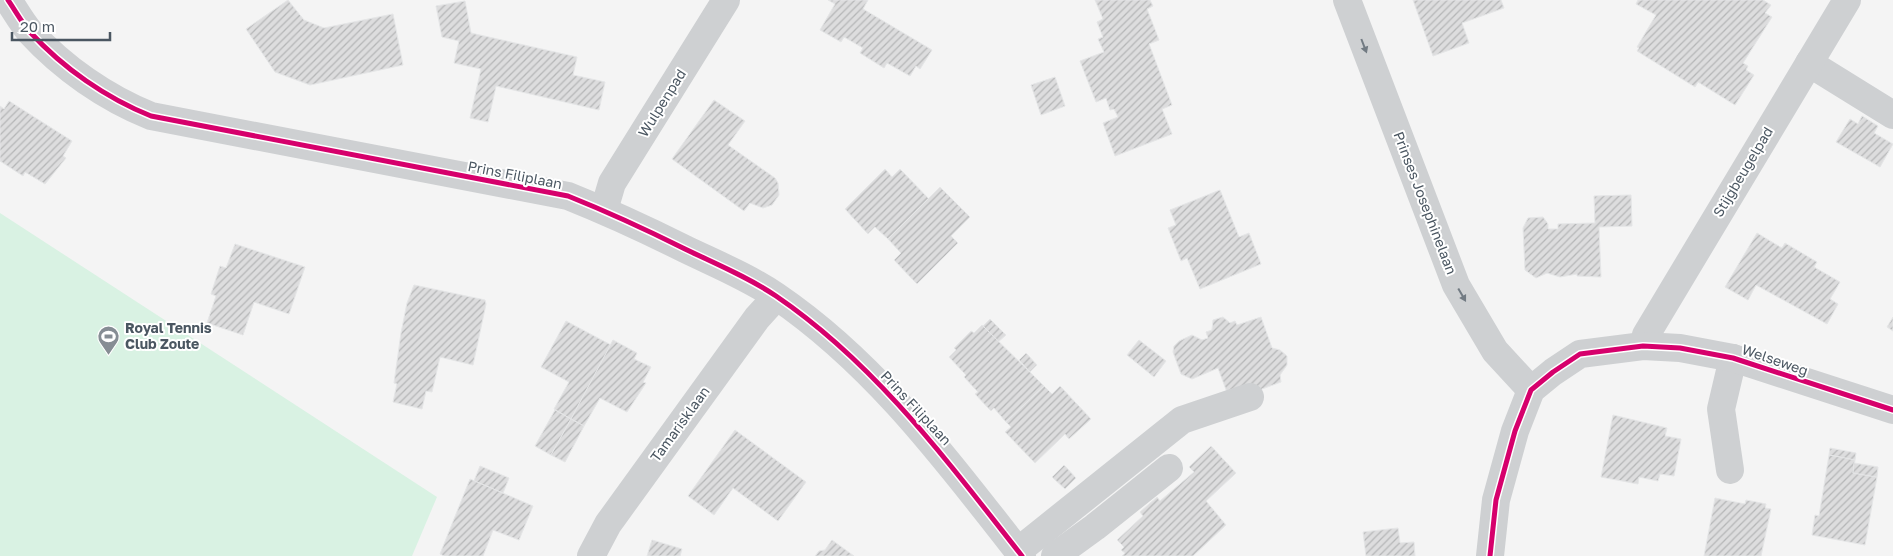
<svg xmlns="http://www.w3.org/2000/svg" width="1893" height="556" font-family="'Golos Text',sans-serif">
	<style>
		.park { fill: #d9f2e3 }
		.building { fill: url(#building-hatch); stroke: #e5e6e7 }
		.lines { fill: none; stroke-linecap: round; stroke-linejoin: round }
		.minor { stroke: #ced0d2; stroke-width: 28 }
		.cycleway-casing { stroke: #fff; stroke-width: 8 }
		.cycleway { stroke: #d6006c; stroke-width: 5 }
		.oneway { fill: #727b83 }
		.labels { text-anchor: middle; stroke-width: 4; stroke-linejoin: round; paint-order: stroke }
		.street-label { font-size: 14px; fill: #4a5661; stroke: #fff }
		.poi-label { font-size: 14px; font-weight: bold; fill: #4a5661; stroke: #fff; text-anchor: start }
	</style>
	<defs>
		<pattern id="building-hatch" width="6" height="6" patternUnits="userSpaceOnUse" patternTransform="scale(1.25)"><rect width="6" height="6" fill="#ddddde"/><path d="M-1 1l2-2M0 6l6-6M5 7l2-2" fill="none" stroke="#b5b6b7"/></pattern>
	</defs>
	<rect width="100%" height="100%" fill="#f4f4f4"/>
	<!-- park -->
	<polygon class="park" points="0,213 437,497 412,556 0,556"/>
	<!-- building -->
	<g class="building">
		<polygon points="288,0 304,20 324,28 393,14 403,65 310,85 275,72 246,29"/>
		<polygon points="828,0 868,0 863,9 932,50 920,69 916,66 910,76 887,63 884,68 860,53 863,48 844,37 841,42 820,30 835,4"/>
		<polygon points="1095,0 1150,0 1153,6 1147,9 1159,40 1149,44 1172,105 1162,109 1172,134 1115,156 1103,123 1118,117 1114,109 1110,110 1106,98 1096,102 1080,61 1104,52 1098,39 1103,37 1097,22 1103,19"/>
		<polygon points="1413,0 1501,0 1504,8 1462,23 1469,43 1433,56"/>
		<polygon points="1638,0 1763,0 1771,5 1765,13 1772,17 1743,63 1748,66 1746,70 1754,75 1735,105 1698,82 1695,87 1637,51 1639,48 1637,47 1656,15 1636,4"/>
		<polygon points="465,1 471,33 577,57 573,75 605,82 599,110 496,86 488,122 470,118 481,69 454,63 459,41 442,37 436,6"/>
		<polygon points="1055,77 1065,106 1041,115 1031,85"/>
		<polygon points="714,100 745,121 728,145 775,178 778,183 779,195 772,205 763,208 750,203 744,211 672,159"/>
		<polygon points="9,101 72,141 63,156 66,158 45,184 25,172 23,176 0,161 0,106 4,109"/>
		<polygon points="1862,116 1878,126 1874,133 1893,144 1880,167 1836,142 1850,119 1858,124"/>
		<polygon points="885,169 892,177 900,169 929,199 888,239 875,227 868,234 845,209"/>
		<polygon points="940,187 970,217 951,236 958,243 917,284 894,260 901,253 888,239"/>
		<polygon points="1220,190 1239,237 1249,233 1261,264 1200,289 1187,258 1181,261 1168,228 1176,225 1170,210"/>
		<polygon points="1631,195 1632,226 1599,227 1601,277 1577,276 1577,274 1560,277 1547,273 1536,278 1525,270 1523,228 1528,218 1543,217 1548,224 1548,229 1558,229 1558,224 1595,223 1594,196"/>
		<polygon points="1757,233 1782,248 1785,243 1817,262 1814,267 1840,282 1830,299 1838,304 1827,324 1756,285 1748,300 1725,287"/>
		<polygon points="235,244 305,267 289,314 254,302 243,335 207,323 216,296 211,294 220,266 226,268"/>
		<polygon points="414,285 485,300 486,304 473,365 440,357 432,392 426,391 422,409 393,402 397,384 394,383 401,333 407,303"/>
		<polygon points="1223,317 1230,323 1235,321 1237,325 1261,317 1272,348 1280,350 1287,356 1287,365 1280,375 1281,382 1254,392 1228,395 1218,368 1192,379 1181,374 1173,352 1174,346 1179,341 1192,335 1202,340 1208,338 1206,332 1212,330 1213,320"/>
		<polygon points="1893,317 1893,331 1887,327"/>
		<polygon points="990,319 1006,335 998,342 983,326"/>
		<polygon points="566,321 611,345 571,419 554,409 569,382 541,367"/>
		<polygon points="982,325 1044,386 1006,422 994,408 991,411 975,394 978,392 964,377 966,375 949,357 956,350 954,348 971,331 974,333"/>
		<polygon points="613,340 637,353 634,359 651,367 643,382 646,383 627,412 600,398 584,426 571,419"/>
		<polygon points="1139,340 1166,361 1154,377 1127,355"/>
		<polygon points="1026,353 1037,365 1030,372 1019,360"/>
		<polygon points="1044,386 1052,394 1060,386 1091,419 1069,439 1065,434 1035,463 1005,432 1011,427 1006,422"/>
		<polygon points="555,410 571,419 551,455 535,446"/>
		<polygon points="1613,415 1667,428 1665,436 1681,439 1674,476 1660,474 1658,481 1639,477 1638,484 1601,477"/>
		<polygon points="571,419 584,426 565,462 551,455"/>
		<polygon points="735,430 806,482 778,521 733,488 714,515 688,496"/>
		<polygon points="1211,446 1236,473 1206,501 1226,525 1193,556 1122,556 1125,553 1121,550 1124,547 1117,540 1143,516 1140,512 1157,497 1160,501 1194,472 1189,467"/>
		<polygon points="1830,448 1856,453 1855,460 1829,455"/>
		<polygon points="1829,455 1855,460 1853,473 1877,477 1865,545 1812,535 1815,515 1819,516"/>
		<polygon points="1854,463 1878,467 1877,477 1853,473"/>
		<polygon points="1064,465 1076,478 1065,489 1052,477"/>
		<polygon points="480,466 509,478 503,493 474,481"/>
		<polygon points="470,479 533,506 519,540 493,530 483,556 444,556 440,554"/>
		<polygon points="1715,498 1745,504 1746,500 1766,504 1765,508 1771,509 1761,556 1704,556"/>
		<polygon points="1398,528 1400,543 1414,542 1415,556 1366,556 1363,532"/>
		<polygon points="652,540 682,549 680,556 647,556"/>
		<polygon points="832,540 854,556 815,556 819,551 825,550"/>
	</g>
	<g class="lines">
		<!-- minor -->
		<g class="minor">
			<path d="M8,0c7,10 14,23 22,32 33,36 76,66 121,84l417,80c40,16 79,34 117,53 31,15 63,28 91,47 100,68 172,166 246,260"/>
			<polyline points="1347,0 1456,285 1495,351 1531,390"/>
			<polyline points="1809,63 1893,115"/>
			<polyline points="604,210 612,183 726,0"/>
			<polyline points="1643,346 1646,335 1847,0"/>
			<polyline points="1730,470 1721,409 1733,358"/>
			<polyline points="1018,551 1182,420 1250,397"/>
			<polyline points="591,556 608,524 757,318 776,297"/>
			<polyline points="1055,556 1095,527 1169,468"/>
			<polyline points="1490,556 1496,500 1515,431 1531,390 1553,372 1580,354 1643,346 1680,348 1733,358 1893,410"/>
		</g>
		<defs>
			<g id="cycleway">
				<path d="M8,0c7,10 14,23 22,32 33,36 76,66 121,84l417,80c40,16 79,34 117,53 31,15 63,28 91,47 100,68 172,166 246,260"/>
				<polyline points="1490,556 1496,500 1515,431 1531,390 1553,372 1580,354 1643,346 1680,348 1733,358 1893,410"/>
			</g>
		</defs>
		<!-- cycleway casing -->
		<use href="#cycleway" class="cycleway-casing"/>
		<!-- cycleway -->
		<use href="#cycleway" class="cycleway"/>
	</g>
	<!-- one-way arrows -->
	<defs><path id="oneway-solid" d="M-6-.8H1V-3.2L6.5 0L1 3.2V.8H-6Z" transform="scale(1.25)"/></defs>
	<g class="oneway">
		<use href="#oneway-solid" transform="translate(1364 46) rotate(69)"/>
		<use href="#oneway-solid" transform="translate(1462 295) rotate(60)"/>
	</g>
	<!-- icons -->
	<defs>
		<symbol id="stadium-pin" viewBox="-11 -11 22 30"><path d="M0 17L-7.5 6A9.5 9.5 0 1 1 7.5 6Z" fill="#868d94" stroke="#fff"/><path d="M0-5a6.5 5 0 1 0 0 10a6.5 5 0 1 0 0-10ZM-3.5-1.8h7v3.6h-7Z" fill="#fff"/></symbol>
	</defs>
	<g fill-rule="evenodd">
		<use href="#stadium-pin" x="96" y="324" width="25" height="34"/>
	</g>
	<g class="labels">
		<!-- street labels -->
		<g class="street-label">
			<text transform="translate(662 103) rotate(-58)" y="5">Wulpenpad</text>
			<text transform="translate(1743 172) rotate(-59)" y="5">Stijgbeugelpad</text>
			<text transform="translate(515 175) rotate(11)" y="5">Prins Filiplaan</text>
			<text transform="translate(1425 203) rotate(69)" y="5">Prinses Josephinelaan</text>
			<text transform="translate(1775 360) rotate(19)" y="5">Welseweg</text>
			<text transform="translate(916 408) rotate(47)" y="5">Prins Filiplaan</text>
			<text transform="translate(680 424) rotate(-54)" y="5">Tamarisklaan</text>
		</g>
		<!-- poi labels -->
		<g class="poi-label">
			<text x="125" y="333">Royal Tennis<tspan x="125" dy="16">Club Zoute</tspan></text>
		</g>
	</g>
	<!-- scale -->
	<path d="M12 32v8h98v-8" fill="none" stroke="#4a5661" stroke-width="2.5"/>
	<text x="20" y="32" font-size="15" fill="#4a5661" stroke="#ffffff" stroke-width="4" paint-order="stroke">20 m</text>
</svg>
